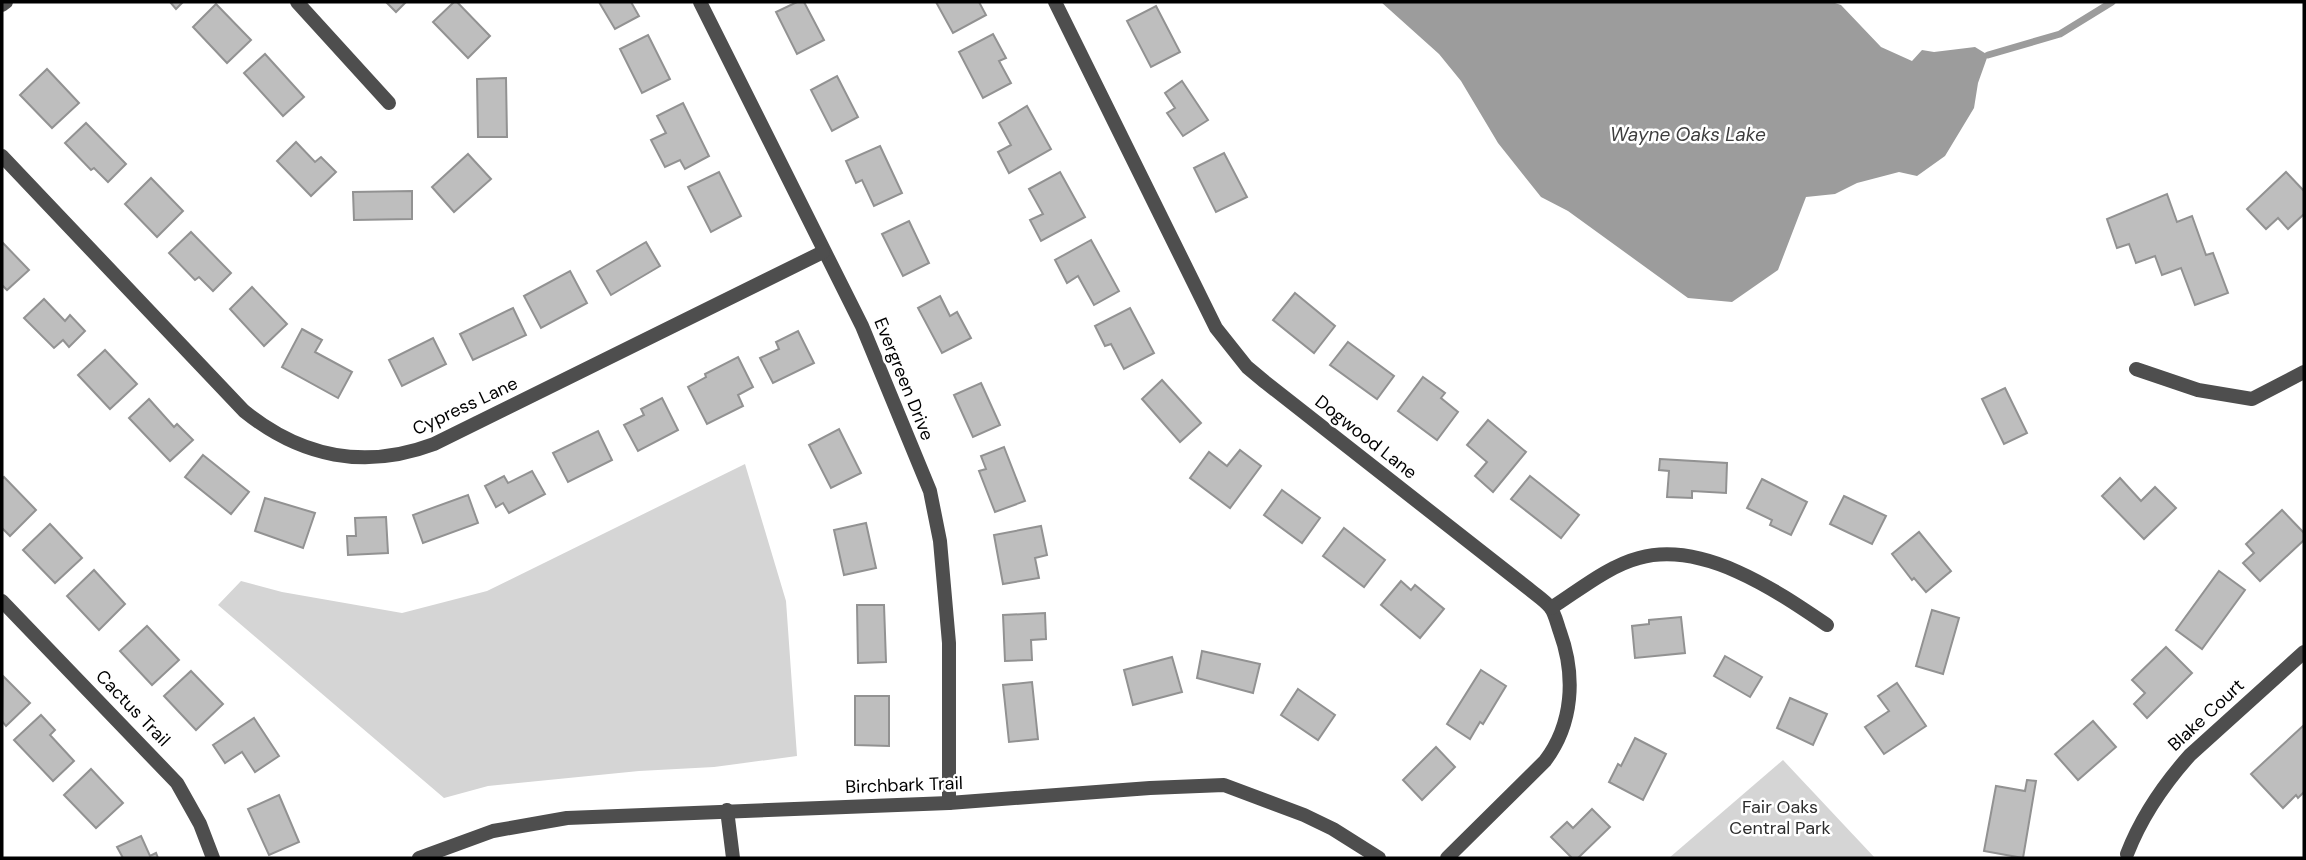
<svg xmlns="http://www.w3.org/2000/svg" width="2306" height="860" font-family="'DM Sans',sans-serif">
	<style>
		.green { fill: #d5d5d5 }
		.water { fill: #9c9c9c }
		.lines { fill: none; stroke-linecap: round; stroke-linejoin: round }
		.stream { stroke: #9c9c9c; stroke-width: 7 }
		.building { fill: #bebebe; stroke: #929292; stroke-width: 2 }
		.minor { stroke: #4e4e4e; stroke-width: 14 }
		.labels { text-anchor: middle; stroke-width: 5; stroke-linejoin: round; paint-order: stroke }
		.street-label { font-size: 18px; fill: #000; stroke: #fff }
		.park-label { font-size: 18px; fill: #2c2c2c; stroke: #fff }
		.water-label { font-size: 19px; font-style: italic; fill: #3d3d3d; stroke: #fff }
	</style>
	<rect width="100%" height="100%" fill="#fff"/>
	<!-- green -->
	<g class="green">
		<polygon points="745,464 786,601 797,756 714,767 639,771 488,786 444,798 218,605 241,581 282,592 402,613 487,591"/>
		<polygon points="1783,760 1875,858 1669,858"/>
	</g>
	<!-- water -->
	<polygon class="water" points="1381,2 1832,2 1841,5 1881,47 1912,61 1922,50 1934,52 1975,47 1988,55 1978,83 1974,108 1945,156 1917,176 1899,172 1857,183 1835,194 1806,197 1778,270 1732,302 1688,298 1568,211 1541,197 1498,143 1461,81 1439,54"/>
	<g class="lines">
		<!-- stream -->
		<polyline class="stream" points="1988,55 2060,34 2112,2"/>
	</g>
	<!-- building -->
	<g class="building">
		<polygon points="170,2 183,2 176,9"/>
		<polygon points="386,2 406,2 396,12"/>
		<polygon points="454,2 457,2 490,36 468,58 433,22"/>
		<polygon points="599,2 631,2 639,16 615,29"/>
		<polygon points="797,2 804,2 824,40 797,54 776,12"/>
		<polygon points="936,2 979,2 986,15 953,33"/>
		<polygon points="216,4 251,40 227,63 193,27"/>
		<polygon points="1156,6 1180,52 1151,67 1127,21"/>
		<polygon points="993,34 1006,58 999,61 1011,83 983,98 959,52"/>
		<polygon points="648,35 670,79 642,93 620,49"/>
		<polygon points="265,54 304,97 283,116 244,73"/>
		<polygon points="47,69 79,103 52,128 20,95"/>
		<polygon points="837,76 858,117 832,131 811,90"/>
		<polygon points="506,78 507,137 478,137 477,79"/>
		<polygon points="1182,81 1208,120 1183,136 1167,113 1175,108 1165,93"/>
		<polygon points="683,103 709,156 685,169 680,160 665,167 651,140 666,133 657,116"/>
		<polygon points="1027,106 1051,149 1009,173 998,152 1011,145 999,123"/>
		<polygon points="86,123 126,164 108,182 94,168 91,170 65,143"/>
		<polygon points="296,142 315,162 321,157 336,172 311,196 277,161"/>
		<polygon points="880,146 902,193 874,206 862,180 856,183 846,161"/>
		<polygon points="1224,153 1247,197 1216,212 1194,168"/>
		<polygon points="468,154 491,179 454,212 432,187"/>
		<polygon points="719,172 741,216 711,232 688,187"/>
		<polygon points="1060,172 1085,217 1041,241 1030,220 1043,214 1029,189"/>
		<polygon points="2286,172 2304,191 2304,214 2288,229 2278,218 2266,229 2247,209"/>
		<polygon points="151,178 183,211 157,237 125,204"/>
		<polygon points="412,191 412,219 354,220 353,192"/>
		<polygon points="2167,194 2177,222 2192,216 2206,255 2213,253 2228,293 2195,305 2181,268 2162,275 2155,256 2136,263 2129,244 2117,248 2107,219"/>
		<polygon points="909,221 929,263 903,276 882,234"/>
		<polygon points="191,232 231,273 213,291 199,277 195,280 169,253"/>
		<polygon points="1091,240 1119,291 1094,305 1078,276 1067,283 1055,260"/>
		<polygon points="2,242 29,270 7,290 2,285"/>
		<polygon points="646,242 660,266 611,295 597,271"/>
		<polygon points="570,271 587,303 541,328 524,296"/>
		<polygon points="252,287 287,324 264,346 230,309"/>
		<polygon points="1295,293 1335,326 1314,353 1273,320"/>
		<polygon points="940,296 950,316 957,312 971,338 942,353 918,308"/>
		<polygon points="44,299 65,321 70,315 85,331 69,347 63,340 54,348 24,318"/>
		<polygon points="513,308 526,335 473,360 460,334"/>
		<polygon points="1130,308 1154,353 1124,369 1111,344 1105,346 1095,326"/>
		<polygon points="302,329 322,340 315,352 352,372 338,398 282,367"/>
		<polygon points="798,331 814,363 773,383 760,358 779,349 776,342"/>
		<polygon points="433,338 446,364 402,386 389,360"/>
		<polygon points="1348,342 1394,376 1377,399 1330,365"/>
		<polygon points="105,350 137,384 110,409 78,375"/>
		<polygon points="738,357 753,387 738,395 743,406 707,424 688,387 706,377 705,374"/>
		<polygon points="1423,377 1445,393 1441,398 1458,412 1437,440 1398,411"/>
		<polygon points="1162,380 1201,423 1180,442 1142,399"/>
		<polygon points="981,383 1000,425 973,437 954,395"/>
		<polygon points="2005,388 2027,433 2004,444 1982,399"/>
		<polygon points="662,398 678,430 638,451 624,425 644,415 641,409"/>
		<polygon points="149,399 174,427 177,424 193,440 170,461 129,418"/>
		<polygon points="1488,420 1526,452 1493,492 1475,476 1487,462 1467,445"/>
		<polygon points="839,429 861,473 831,488 809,445"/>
		<polygon points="598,431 612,460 568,482 553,453"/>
		<polygon points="1004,447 1025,501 995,512 979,471 986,469 981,456"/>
		<polygon points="1240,450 1261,466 1230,508 1190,478 1209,452 1227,466"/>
		<polygon points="203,455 249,492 231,514 185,477"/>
		<polygon points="1660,459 1727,463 1726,493 1692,491 1692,498 1667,497 1669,471 1659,470"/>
		<polygon points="532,471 545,494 509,513 503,503 496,507 485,486 504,476 508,483"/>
		<polygon points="1530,476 1579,515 1561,538 1511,499"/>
		<polygon points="4,477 36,510 10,536 2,528 2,479"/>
		<polygon points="2120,478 2141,501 2155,487 2176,508 2144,539 2102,496"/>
		<polygon points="1762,479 1807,502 1791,535 1770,525 1772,520 1747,508"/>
		<polygon points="1282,490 1320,518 1302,543 1264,515"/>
		<polygon points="468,495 478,523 423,543 413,515"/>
		<polygon points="1844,496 1886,516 1872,544 1830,524"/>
		<polygon points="265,498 315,513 303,548 255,531"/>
		<polygon points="2282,510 2304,533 2304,540 2260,581 2243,563 2254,553 2246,544"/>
		<polygon points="386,517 388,553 348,555 347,536 356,536 355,518"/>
		<polygon points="866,523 876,568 844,575 834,530"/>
		<polygon points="50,524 82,558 55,583 23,550"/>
		<polygon points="1041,526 1047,555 1035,558 1039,578 1003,584 994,535"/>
		<polygon points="1344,528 1385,560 1364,587 1323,556"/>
		<polygon points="1919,532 1951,571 1926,592 1914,578 1912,580 1892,554"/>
		<polygon points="94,570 125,604 99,630 67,596"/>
		<polygon points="2219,571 2245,590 2202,649 2176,630"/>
		<polygon points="1401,581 1411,590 1415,585 1444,609 1420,638 1381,605"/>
		<polygon points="857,605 884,605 886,662 858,663"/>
		<polygon points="1932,610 1959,618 1943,674 1916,666"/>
		<polygon points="1045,613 1046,639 1031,640 1032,660 1005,661 1003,615"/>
		<polygon points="1681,617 1685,653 1635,658 1632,626 1649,624 1649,620"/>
		<polygon points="147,626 179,660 152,685 120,651"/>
		<polygon points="2166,647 2192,673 2147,718 2134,704 2145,693 2132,680"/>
		<polygon points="1202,651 1260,664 1253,693 1197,678"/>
		<polygon points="1725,656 1762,677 1750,697 1714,676"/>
		<polygon points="1172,657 1182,692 1133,705 1124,670"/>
		<polygon points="1481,670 1506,686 1483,724 1480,722 1470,739 1447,724"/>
		<polygon points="191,671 223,704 196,730 164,696"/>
		<polygon points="3,676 30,703 6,726 2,721"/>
		<polygon points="1032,682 1038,739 1009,742 1003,685"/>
		<polygon points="1897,683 1926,726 1884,754 1865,727 1889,711 1878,696"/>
		<polygon points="1298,689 1335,715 1318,740 1281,715"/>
		<polygon points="855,696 889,696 889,746 855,745"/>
		<polygon points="1790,698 1827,714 1813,745 1777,728"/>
		<polygon points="41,715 55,730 50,735 74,761 53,781 14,740"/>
		<polygon points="254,718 279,756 255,772 242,752 225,763 213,745"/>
		<polygon points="2093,721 2116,747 2078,780 2055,754"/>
		<polygon points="2304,725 2304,792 2298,798 2296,795 2283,808 2251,774"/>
		<polygon points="1635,738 1666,754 1643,800 1609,782 1618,764 1621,766"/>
		<polygon points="1436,747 1455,767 1422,800 1403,780"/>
		<polygon points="91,769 123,803 96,828 64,795"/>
		<polygon points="2027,780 2036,781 2023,858 1984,851 1996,786 2025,791"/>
		<polygon points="279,795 299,842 269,855 248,809"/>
		<polygon points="1592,809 1610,827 1578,858 1572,858 1551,837 1567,822 1573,828"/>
		<polygon points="141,836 150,856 156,853 158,858 123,858 117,847"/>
	</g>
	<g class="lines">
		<!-- minor -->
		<g class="minor">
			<polyline points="297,2 389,103"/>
			<polyline points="700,2 862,326 930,491 940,541 949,643 949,803"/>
			<path d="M1055,2l161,326 31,39 18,15 264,207c7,6 15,11 21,18 5,6 7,17 10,25 16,44 13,92 -15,129l-98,97"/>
			<polyline points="2,5 6,2"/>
			<path d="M2,156l242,255c57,46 121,59 190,33l389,-192"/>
			<polyline points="2136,369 2198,390 2252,399 2304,372"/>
			<polyline points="2,601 177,783 200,824 213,858"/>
			<path d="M1551,608c27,-17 57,-42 88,-50 64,-18 138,33 188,67"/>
			<polyline points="727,810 733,858"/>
			<path d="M2127,854c14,-36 37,-70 63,-99l114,-103"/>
			<polyline points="419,858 493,831 567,818 949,803 1150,788 1224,785 1304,815 1333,829 1379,858"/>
		</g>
	</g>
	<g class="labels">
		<!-- street labels -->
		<g class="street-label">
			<text transform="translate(904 379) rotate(68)" y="6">Evergreen Drive</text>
			<text transform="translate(465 406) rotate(-25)" y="6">Cypress Lane</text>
			<text transform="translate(1366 437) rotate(38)" y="6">Dogwood Lane</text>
			<text transform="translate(133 708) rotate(46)" y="6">Cactus Trail</text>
			<text transform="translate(2206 715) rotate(-43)" y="6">Blake Court</text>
			<text transform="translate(904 785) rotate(-2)" y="6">Birchbark Trail</text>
		</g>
		<!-- park labels -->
		<g class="park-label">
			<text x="1780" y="813">Fair Oaks<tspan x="1780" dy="21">Central Park</tspan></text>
		</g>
		<!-- water labels -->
		<g class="water-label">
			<text x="1688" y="141">Wayne Oaks Lake</text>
		</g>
	</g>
	<!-- border -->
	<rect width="2306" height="860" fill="none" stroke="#000000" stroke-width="7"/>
</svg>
